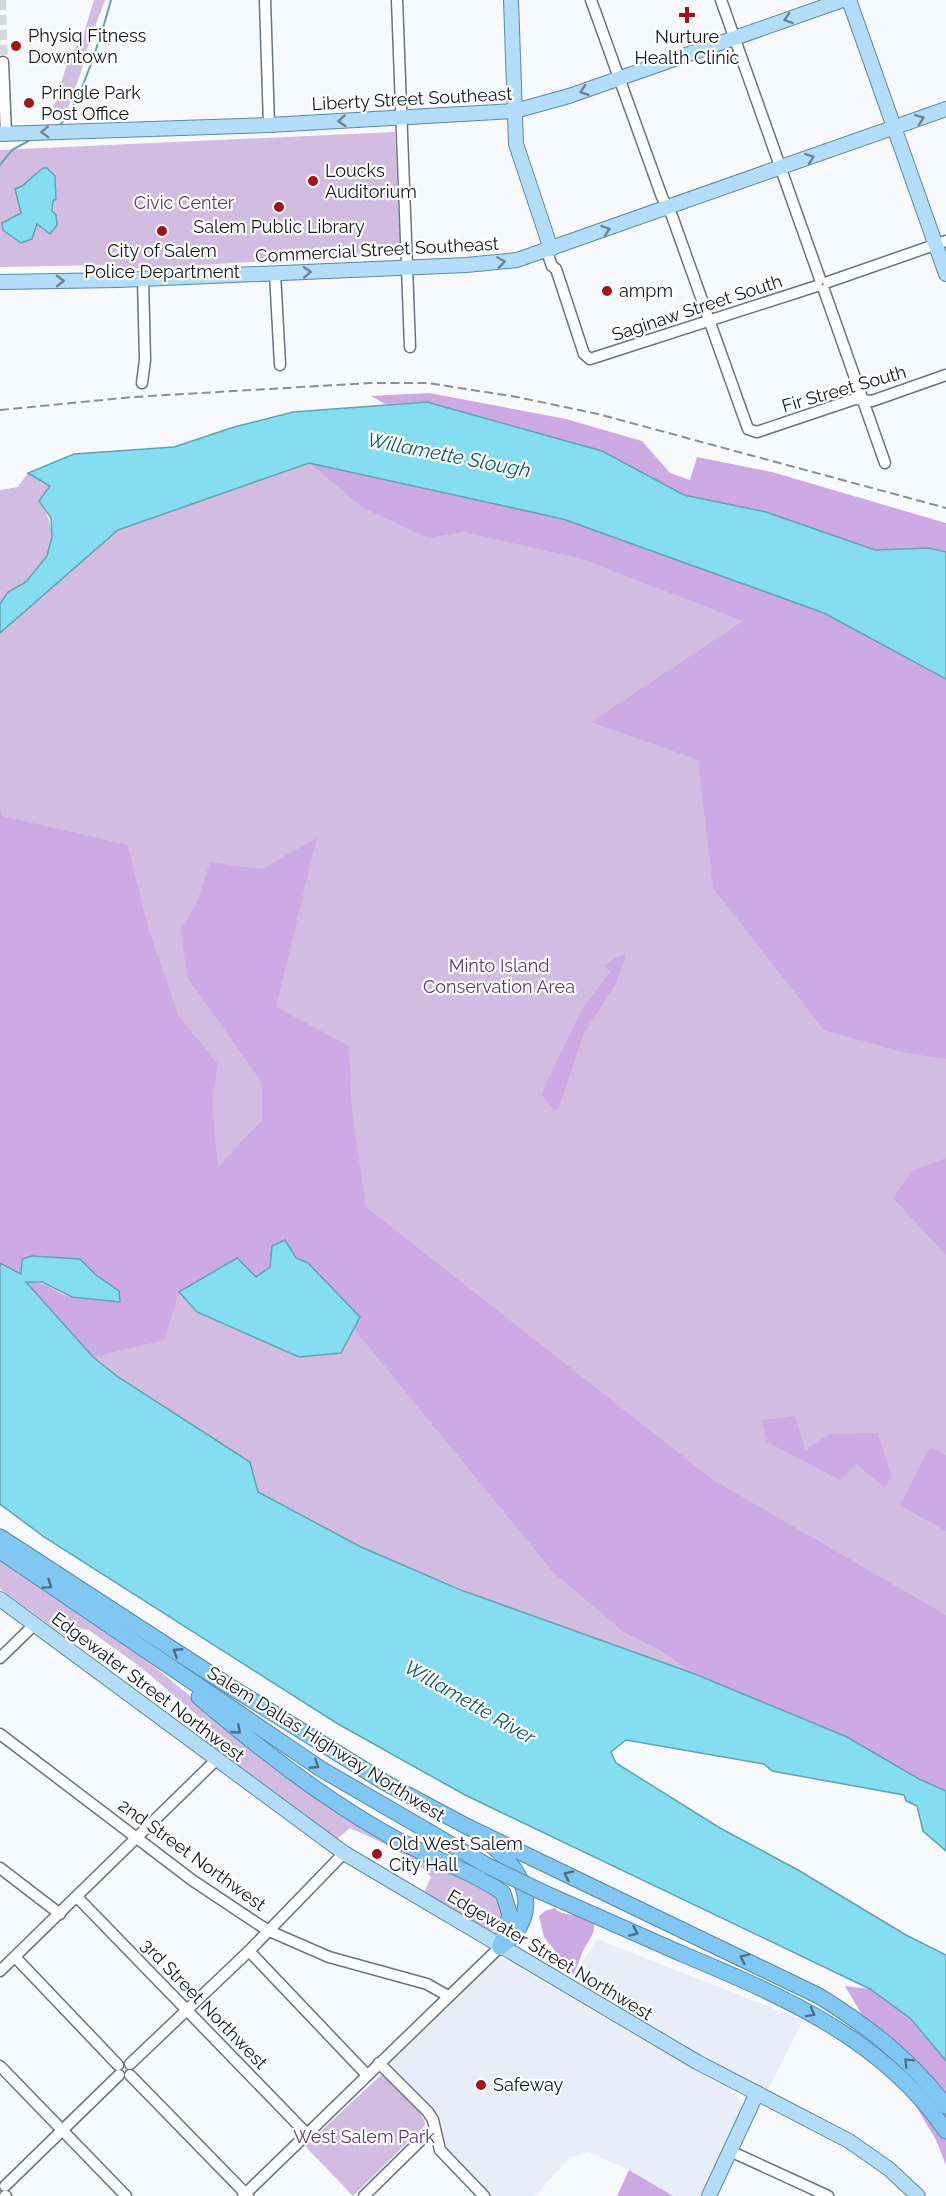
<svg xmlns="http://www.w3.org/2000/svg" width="946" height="2196" font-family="Raleway,sans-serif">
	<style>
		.built { fill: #e8edf8 }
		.green { fill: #d3bce1; fill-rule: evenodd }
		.forest { fill: #ceaae4 }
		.water { fill: #84ddf1; stroke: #62a2b1; stroke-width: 1.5 }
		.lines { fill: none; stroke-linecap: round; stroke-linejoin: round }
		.stream { stroke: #62a2b1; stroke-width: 2 }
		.minor-tunnel { stroke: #d5d7db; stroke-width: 10; stroke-dasharray: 10 5; stroke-linecap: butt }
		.minor-casing { stroke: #697384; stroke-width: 13 }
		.major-casing { stroke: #5a89a9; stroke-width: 16 }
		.highway-casing { stroke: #5a89a9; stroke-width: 17 }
		.minor { stroke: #fff; stroke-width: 10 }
		.major { stroke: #b3ddf8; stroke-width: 14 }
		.highway { stroke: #81c7f4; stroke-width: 15 }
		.rail { stroke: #8b8e93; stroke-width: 2; stroke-dasharray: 9 4.5; stroke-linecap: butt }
		.highway-bridge-casing { stroke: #5a89a9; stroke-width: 17; stroke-linecap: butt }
		.highway-bridge { stroke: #81c7f4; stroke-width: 15 }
		.oneway { stroke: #6b8495 }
		.oneway2 { stroke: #4a6f88 }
		.poi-dot { fill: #a7111a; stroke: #fff; stroke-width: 2 }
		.labels { text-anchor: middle; stroke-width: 4.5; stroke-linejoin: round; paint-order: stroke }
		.poi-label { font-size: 18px; fill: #13171d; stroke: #fff; text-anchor: start }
		.street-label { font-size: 18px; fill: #13171d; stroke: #fff }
		.park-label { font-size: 18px; fill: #62357a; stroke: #fff }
		.water-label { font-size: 20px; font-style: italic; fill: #0d5a68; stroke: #fff }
	</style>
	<rect width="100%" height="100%" fill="#f7f9fd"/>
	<!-- built -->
	<g class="built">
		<polygon points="597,1939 803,2020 768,2090 692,2052 573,1977"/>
		<polygon points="499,1958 504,1959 738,2095 742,2109 701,2196 673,2196 629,2170 588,2152 570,2157 535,2196 490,2196 443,2147 439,2119 432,2108 394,2070 389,2060 491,1961"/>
	</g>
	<!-- green -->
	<g class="green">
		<path d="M94,0h11c-8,23 -18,45 -23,68 -4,16 -12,29 -15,46l-19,2 7,-13 12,-39h-14v-11h19l12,-20z"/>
		<path d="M395,132l5,115 -5,7 -267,15 -23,-4 -105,2v-117zM23,186l30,15 1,14 -9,16 -8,-7 -3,10 -22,4 -10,-15 19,-11 -3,-17z"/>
		<polygon points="309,463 946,679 946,1791 695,1674 500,1605 361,1547 258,1492 250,1462 118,1377 93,1357 0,909 0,633 118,530"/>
		<path d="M28,473l22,13 -11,15c21,31 14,53 -11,79 -10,11 -18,9 -28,24v-114l18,-3z"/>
		<path d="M0,1561l146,99 106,87 241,145 11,16 -3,21 -11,2 -66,-39 7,-15c-21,-24 -53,-36 -81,-49l-13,11 -132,-96 9,-13 -71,-61 -54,-39 -10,-1 -10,10 -69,-50z"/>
		<path d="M381,2075c11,5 45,39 44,50l-72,71 -48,-50z"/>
	</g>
	<!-- forest -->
	<g class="forest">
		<polygon points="429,393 566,419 642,441 670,473 690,480 697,457 772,472 946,523 946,552 929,548 875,550 766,512 684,495 602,451 427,402 385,404 371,396"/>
		<polygon points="309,463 563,519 824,613 946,679 946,1059 906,1053 824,1030 713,888 698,760 591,722 743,621 582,559 464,532 428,538 362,507"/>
		<path d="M0,808l2,8 126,29 21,85 29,85 40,49 -6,38 6,65 44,-47v-37l-75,-106 -6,-47 16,-28 13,-40 52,7 55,-31 -41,169 73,39 3,66 14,95 347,273 233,135v176l-27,-12 -72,-42 -152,-63 -35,-24 -36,-18 -70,-59 -200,-244 6,-12 -52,-54 -12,-4 -11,-19 -15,27 -14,10 -77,15 -15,48 -71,17 -67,-75c24,-1 27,11 46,15 9,2 16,0 25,4l21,-10 -22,-16 -16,-16 -59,16 -21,-12z"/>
		<polygon points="626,955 616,983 584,1034 559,1108 555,1111 541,1094 582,1009 610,972 604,966 616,957"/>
		<polygon points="946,1158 946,1255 893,1198 912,1171"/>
		<polygon points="795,1416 805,1450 830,1434 878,1433 891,1476 885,1488 856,1464 840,1480 767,1442 762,1420"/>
		<polygon points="930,1447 946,1455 946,1531 900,1505"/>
		<path d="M554,1908c10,8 17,6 28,8 24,6 6,25 1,35 -4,8 -5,16 -10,23l-20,-13 -1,-4 4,-5 -12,-15 -5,-21 6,-5z"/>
		<polygon points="845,1986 870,1989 911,2019 946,2061 946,2165 936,2140"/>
		<polygon points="629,2170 673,2196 617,2196"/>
	</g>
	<!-- water -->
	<g class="water">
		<polygon points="43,168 47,168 55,176 56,199 53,201 52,211 56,215 57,225 50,234 37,224 32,239 21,243 3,230 2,223 21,213 15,189 22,186"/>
		<polygon points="427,402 602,451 684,495 766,512 875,550 929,548 946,552 946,679 824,613 563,519 309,463 118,530 0,633 0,604 8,592 26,582 47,556 52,537 51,518 39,501 50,486 28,473 74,454 174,447 234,427 293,412"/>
		<polygon points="285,1240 296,1258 308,1263 360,1317 341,1353 299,1357 197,1312 179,1292 237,1258 256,1277 270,1267 272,1246"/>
		<polygon points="32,1256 80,1259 96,1275 119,1291 120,1302 72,1297 42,1282 26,1282 93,1357 118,1377 250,1462 258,1492 361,1547 461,1590 695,1674 847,1737 919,1779 946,1791 946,1851 923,1831 917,1806 906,1801 904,1795 772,1771 764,1764 626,1740 611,1752 616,1763 720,1828 798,1870 906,1935 946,1955 946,2061 911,2019 870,1989 465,1795 338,1724 44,1537 0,1504 0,1263 21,1274 22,1259"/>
	</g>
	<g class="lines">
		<!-- stream -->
		<g class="stream">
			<path d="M58,126c20,-12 46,-100 53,-126"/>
			<polyline points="0,165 12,150 32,139"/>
		</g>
		<!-- minor-tunnel -->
		<polyline class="minor-tunnel" points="1,0 3,62"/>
		<defs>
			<g id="minor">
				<polyline points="265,0 269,125"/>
				<polyline points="397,0 410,347"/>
				<polyline points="591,0 662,197 672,216 748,429 757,432 855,399 872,401 946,375"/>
				<polyline points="721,0 820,279"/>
				<polyline points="3,62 6,134"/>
				<polyline points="551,249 548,255 552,266 556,269 584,354 590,359 817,286"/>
				<polyline points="275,273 280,365"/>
				<polyline points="828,282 946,241"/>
				<polyline points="824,290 885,463"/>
				<polyline points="142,383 145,360 143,279"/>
				<polyline points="0,1658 34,1625"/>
				<polyline points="0,1734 192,1880 267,1930 329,1957 427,1984 448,1996"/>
				<polyline points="0,1868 60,1914"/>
				<polyline points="77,1897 307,2134"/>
				<polyline points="249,1951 367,2075"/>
				<polyline points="15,1957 118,2065"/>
				<polyline points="0,1971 215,1761"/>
				<polyline points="379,2063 428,2112 433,2120 440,2150 484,2196"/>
				<polyline points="130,2064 249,1951 344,1853"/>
				<polyline points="0,2066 126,2196"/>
				<polyline points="130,2075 248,2196"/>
				<polyline points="730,2151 828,2196"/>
				<polyline points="5,2186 119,2075"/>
				<polyline points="5,2196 6,2196"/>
				<polyline points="243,2196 500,1947"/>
				<polyline points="364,2196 424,2137 435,2132"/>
			</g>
			<g id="major">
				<polyline points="511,0 516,144 551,249"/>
				<polyline points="849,0 946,274"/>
				<polyline points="0,134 269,125 515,111 569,96 843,0"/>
				<polyline points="0,282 118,280 466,265 517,260 946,109"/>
				<polyline points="0,1599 344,1853 697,2062 849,2141 889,2169 918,2196"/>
				<polyline points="709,2196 757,2093"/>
			</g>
			<g id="highway">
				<path d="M0,1537l226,147 158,98 82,44 353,170c50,31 91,63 127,110"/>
				<polyline points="0,1551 321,1769 488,1866"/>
				<path d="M199,1697c61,52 123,101 193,140 36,20 78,33 111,56l7,22 -10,32"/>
				<path d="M490,1844c37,29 53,72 10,103"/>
				<path d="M542,1892c46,20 92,41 138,61 100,42 203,85 266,178"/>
			</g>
		</defs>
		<!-- minor casing -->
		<use href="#minor" class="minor-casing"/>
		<!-- major casing -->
		<use href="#major" class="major-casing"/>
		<!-- highway casing -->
		<use href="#highway" class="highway-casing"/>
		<!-- minor -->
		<use href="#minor" class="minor"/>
		<!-- major -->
		<use href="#major" class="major"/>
		<!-- highway -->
		<use href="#highway" class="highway"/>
		<!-- rail -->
		<polyline class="rail" points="0,410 133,397 370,383 428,383 517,397 598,414 946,508"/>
		<defs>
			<polyline id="highway-bridge" points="488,1866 542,1892"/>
		</defs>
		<!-- highway-bridge casing -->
		<use href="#highway-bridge" class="highway-bridge-casing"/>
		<!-- highway-bridge -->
		<use href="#highway-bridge" class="highway-bridge"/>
	</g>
	<!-- one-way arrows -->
	<defs><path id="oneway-chevron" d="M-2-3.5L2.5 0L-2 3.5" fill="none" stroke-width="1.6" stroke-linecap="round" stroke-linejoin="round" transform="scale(1.5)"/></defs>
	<g class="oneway">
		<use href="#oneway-chevron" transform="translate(788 19) rotate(161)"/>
		<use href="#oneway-chevron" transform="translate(584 91) rotate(161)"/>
		<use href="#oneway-chevron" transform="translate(920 119) rotate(-20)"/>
		<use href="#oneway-chevron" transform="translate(342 121) rotate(176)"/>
		<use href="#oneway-chevron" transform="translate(45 132) rotate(178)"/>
		<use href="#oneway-chevron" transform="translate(810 158) rotate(-20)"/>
		<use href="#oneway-chevron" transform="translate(606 230) rotate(-19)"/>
		<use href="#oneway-chevron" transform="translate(501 262) rotate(-8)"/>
		<use href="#oneway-chevron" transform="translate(307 272) rotate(-3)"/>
		<use href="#oneway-chevron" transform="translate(60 281) rotate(-1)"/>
	</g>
	<g class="oneway2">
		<use href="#oneway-chevron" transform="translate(48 1585) rotate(34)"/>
		<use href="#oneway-chevron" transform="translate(177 1652) rotate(-147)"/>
		<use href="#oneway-chevron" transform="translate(237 1730) rotate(41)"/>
		<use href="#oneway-chevron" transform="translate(315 1765) rotate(33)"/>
		<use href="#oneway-chevron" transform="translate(568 1875) rotate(-155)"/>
		<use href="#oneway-chevron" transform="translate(634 1932) rotate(24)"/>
		<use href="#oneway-chevron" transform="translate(744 1958) rotate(-154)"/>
		<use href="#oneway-chevron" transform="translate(811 2013) rotate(29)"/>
		<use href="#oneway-chevron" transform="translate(908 2062) rotate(-135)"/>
	</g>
	<!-- markers -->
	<g class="poi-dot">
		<path d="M684 6h6v6h6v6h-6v6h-6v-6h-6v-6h6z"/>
		<circle cx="16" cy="46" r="6"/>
		<circle cx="29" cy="103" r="6"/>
		<circle cx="313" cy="181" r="6"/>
		<circle cx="279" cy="207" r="6"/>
		<circle cx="162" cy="231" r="6"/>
		<circle cx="607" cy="291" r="6"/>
		<circle cx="377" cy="1854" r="6"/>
		<circle cx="481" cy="2085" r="6"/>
	</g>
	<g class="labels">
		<!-- poi labels -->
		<g class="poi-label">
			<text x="28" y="42">Physiq Fitness<tspan x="28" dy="21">Downtown</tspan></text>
			<text x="687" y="43" text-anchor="middle">Nurture<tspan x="687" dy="21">Health Clinic</tspan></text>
			<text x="41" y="99">Pringle Park<tspan x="41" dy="21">Post Office</tspan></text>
			<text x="325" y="177">Loucks<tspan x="325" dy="21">Auditorium</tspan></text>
			<text x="279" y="233" text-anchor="middle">Salem Public Library</text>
			<text x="162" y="257" text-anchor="middle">City of Salem<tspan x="162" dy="21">Police Department</tspan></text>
			<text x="619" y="297">ampm</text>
			<text x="389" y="1850">Old West Salem<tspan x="389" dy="21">City Hall</tspan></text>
			<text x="493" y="2091">Safeway</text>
		</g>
		<!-- street labels -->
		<g class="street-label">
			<text transform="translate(412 99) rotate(-3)" y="6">Liberty Street Southeast</text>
			<text transform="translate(377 250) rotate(-3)" y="6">Commercial Street Southeast</text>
			<text transform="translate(697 308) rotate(-18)" y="6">Saginaw Street South</text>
			<text transform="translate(844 389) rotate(-16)" y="6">Fir Street South</text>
			<text transform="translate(148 1687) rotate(37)" y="6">Edgewater Street Northwest</text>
			<text transform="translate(326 1744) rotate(32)" y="6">Salem Dallas Highway Northwest</text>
			<text transform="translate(192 1855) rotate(36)" y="6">2nd Street Northwest</text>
			<text transform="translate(550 1955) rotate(31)" y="6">Edgewater Street Northwest</text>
			<text transform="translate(204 2004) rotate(46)" y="6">3rd Street Northwest</text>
		</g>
		<!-- park labels -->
		<g class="park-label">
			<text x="184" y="209">Civic Center</text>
			<text x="499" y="972">Minto Island<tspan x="499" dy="21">Conservation Area</tspan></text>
			<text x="364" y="2143">West Salem Park</text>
		</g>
		<!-- water labels -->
		<g class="water-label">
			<text transform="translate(449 455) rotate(11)" y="7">Willamette Slough</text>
			<text transform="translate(470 1702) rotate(30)" y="7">Willamette River</text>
		</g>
	</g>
</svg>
